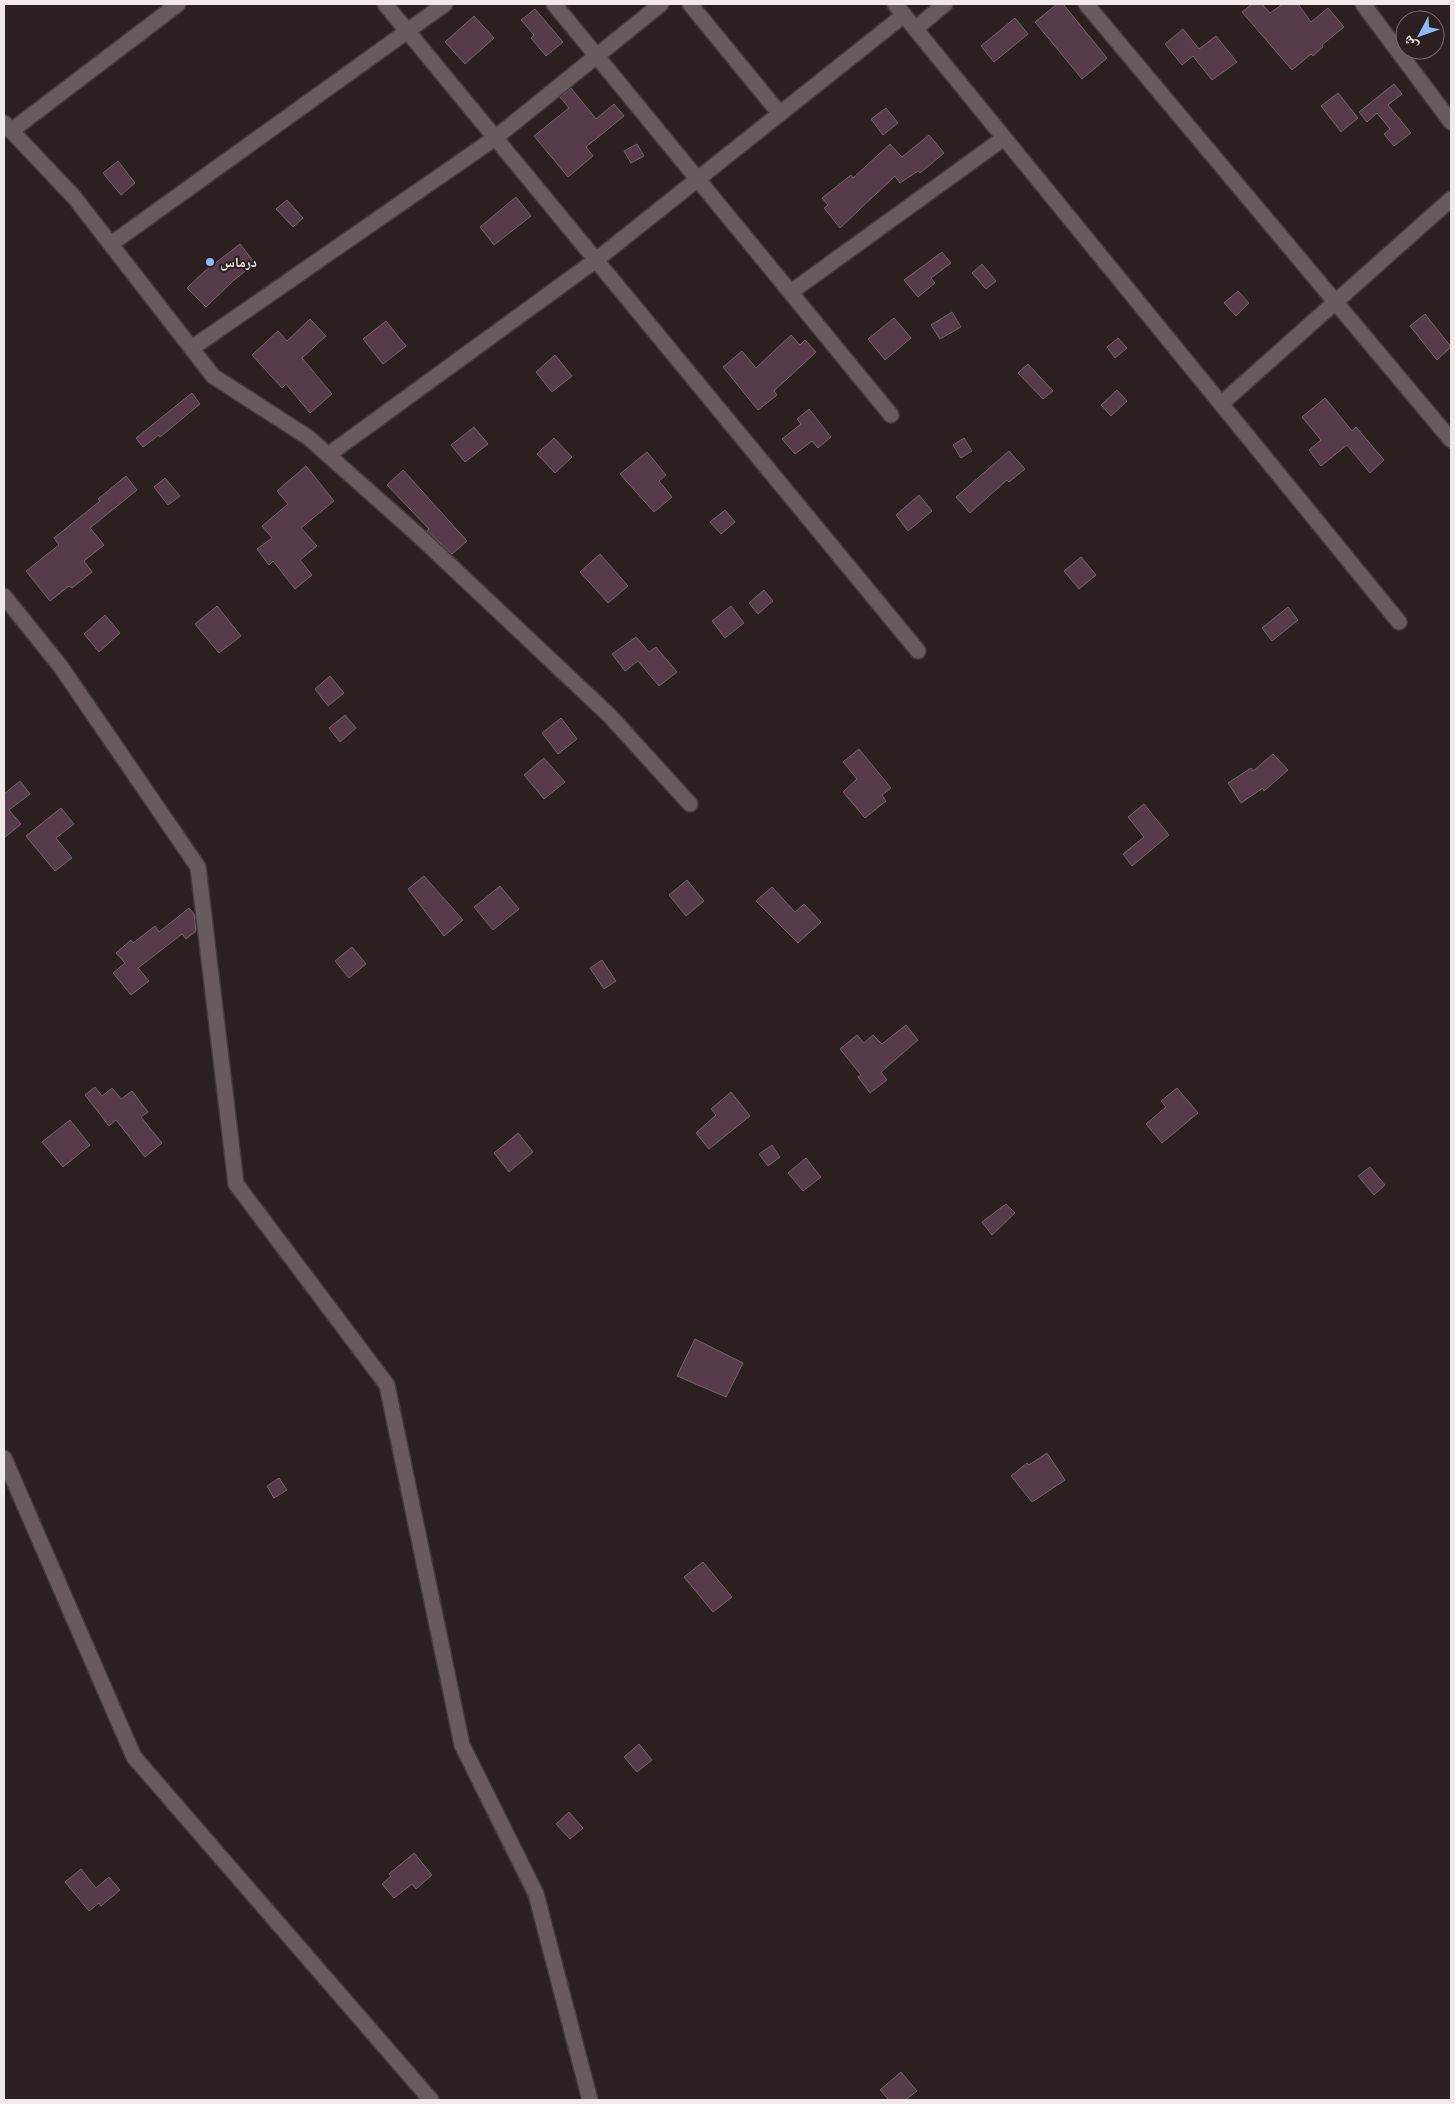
<svg xmlns="http://www.w3.org/2000/svg" width="1455" height="2104" font-family="Inter,'Noto Naskh Arabic',sans-serif">
	<style>
		.building { fill: #573b4a; stroke: #73666c }
		.lines { fill: none; stroke-linecap: round; stroke-linejoin: round }
		.street-casing { stroke: #443a3b; stroke-width: 18 }
		.street { stroke: #695b5d; stroke-width: 15 }
		.poi-dot { fill: #8bbafc; stroke: #2b1f20; stroke-width: 2 }
		.labels { text-anchor: middle; stroke-width: 4; stroke-linejoin: round; paint-order: stroke }
		.poi-label { font-size: 14px; font-weight: bold; fill: #f0e8e9; stroke: #2b1f20; text-anchor: start }
	</style>
	<rect width="100%" height="100%" fill="#2b1f20"/>
	<!-- building -->
	<g class="building">
		<polygon points="1057,4 1063,4 1107,58 1082,79 1035,22"/>
		<polygon points="1252,4 1262,4 1270,13 1283,4 1298,4 1311,22 1328,8 1344,27 1322,45 1323,47 1313,56 1311,54 1292,70 1242,12"/>
		<polygon points="535,9 563,42 546,56 531,38 534,35 521,20"/>
		<polygon points="474,16 494,38 465,64 445,42"/>
		<polygon points="1015,18 1028,34 994,62 981,46"/>
		<polygon points="1183,29 1199,49 1216,36 1237,62 1212,80 1193,56 1182,65 1165,44"/>
		<polygon points="1394,84 1402,94 1388,105 1411,133 1394,146 1384,134 1390,129 1377,113 1367,122 1359,112"/>
		<polygon points="571,88 596,119 614,104 624,116 586,147 593,156 568,177 534,136 569,108 560,97"/>
		<polygon points="1338,93 1358,118 1341,132 1321,106"/>
		<polygon points="886,108 898,123 883,135 871,119"/>
		<polygon points="929,135 944,153 920,173 918,171 900,183 895,176 840,228 824,208 828,205 822,198 851,175 853,178 890,144 902,157"/>
		<polygon points="637,144 644,156 631,163 624,151"/>
		<polygon points="118,161 135,183 121,195 103,173"/>
		<polygon points="516,197 531,216 494,245 480,227"/>
		<polygon points="287,200 303,218 293,227 276,209"/>
		<polygon points="240,244 255,263 233,281 206,307 187,288 205,271"/>
		<polygon points="942,252 951,263 931,278 935,283 918,297 904,280"/>
		<polygon points="982,264 996,281 986,289 972,273"/>
		<polygon points="1238,291 1249,303 1236,316 1224,303"/>
		<polygon points="952,312 961,327 940,339 931,325"/>
		<polygon points="1425,314 1451,347 1437,360 1410,326"/>
		<polygon points="894,318 911,338 885,360 868,339"/>
		<polygon points="310,319 326,336 302,358 332,394 310,413 286,384 282,388 252,355 278,331 287,341"/>
		<polygon points="386,321 406,346 383,364 363,339"/>
		<polygon points="791,335 800,345 805,340 816,352 774,391 777,395 758,410 723,367 742,351 756,368"/>
		<polygon points="1118,338 1127,348 1115,358 1107,347"/>
		<polygon points="555,355 572,376 552,392 536,372"/>
		<polygon points="1028,364 1053,391 1043,399 1018,373"/>
		<polygon points="1117,390 1127,401 1111,416 1101,405"/>
		<polygon points="192,393 200,404 160,437 159,435 143,447 136,438"/>
		<polygon points="1325,398 1352,431 1356,427 1384,460 1370,473 1347,445 1321,466 1309,450 1321,440 1302,417"/>
		<polygon points="809,409 831,437 818,448 812,441 795,454 782,439 801,424 797,419"/>
		<polygon points="474,427 488,444 465,462 451,445"/>
		<polygon points="554,438 572,457 555,473 537,454"/>
		<polygon points="964,438 972,451 961,458 953,445"/>
		<polygon points="1009,451 1025,469 1009,482 1007,480 970,513 956,497"/>
		<polygon points="647,452 666,475 659,481 672,497 654,512 620,474"/>
		<polygon points="306,466 334,501 301,528 317,546 300,560 312,575 295,589 273,561 269,565 257,549 272,538 262,526 288,504 277,491"/>
		<polygon points="403,470 467,541 452,554 427,531 429,529 387,485"/>
		<polygon points="126,476 137,490 90,528 104,545 84,561 92,572 72,588 69,586 50,601 26,571 59,545 54,538 100,501 98,499"/>
		<polygon points="165,478 180,496 168,505 154,487"/>
		<polygon points="919,495 932,511 908,531 896,515"/>
		<polygon points="725,510 735,522 721,534 710,522"/>
		<polygon points="600,554 628,586 608,603 580,572"/>
		<polygon points="1081,557 1096,575 1079,589 1064,571"/>
		<polygon points="764,590 773,601 758,614 749,603"/>
		<polygon points="217,606 241,636 219,653 195,624"/>
		<polygon points="731,606 744,623 725,638 712,621"/>
		<polygon points="1288,607 1298,620 1272,641 1262,628"/>
		<polygon points="105,615 120,633 99,652 84,634"/>
		<polygon points="636,637 649,652 656,647 677,672 659,686 638,661 625,671 612,654"/>
		<polygon points="330,676 344,693 328,706 315,689"/>
		<polygon points="345,715 356,728 340,742 329,728"/>
		<polygon points="561,718 577,739 558,754 542,733"/>
		<polygon points="859,749 891,788 882,795 886,801 865,818 843,792 857,779 843,762"/>
		<polygon points="1273,754 1288,770 1264,791 1263,788 1241,803 1228,783 1251,768 1253,771"/>
		<polygon points="544,758 565,782 544,799 524,775"/>
		<polygon points="20,781 30,794 9,810 21,824 4,838 4,794"/>
		<polygon points="1144,804 1169,835 1132,866 1123,854 1144,837 1128,817"/>
		<polygon points="61,808 74,824 56,838 72,858 55,871 26,836"/>
		<polygon points="424,876 463,920 444,936 408,889"/>
		<polygon points="687,880 704,901 686,916 669,895"/>
		<polygon points="500,886 519,909 493,930 474,907"/>
		<polygon points="772,887 795,912 804,904 821,922 798,943 756,901"/>
		<polygon points="189,908 194,914 196,931 186,939 182,934 138,968 149,981 131,995 113,973 125,963 116,953 131,940 133,943 155,926 159,932"/>
		<polygon points="352,947 366,964 349,978 335,961"/>
		<polygon points="602,960 616,981 604,989 590,968"/>
		<polygon points="906,1025 918,1040 881,1072 887,1080 870,1093 858,1077 861,1075 840,1049 857,1035 864,1043 873,1035 882,1044"/>
		<polygon points="95,1087 102,1096 112,1088 121,1099 132,1091 148,1112 141,1117 162,1143 145,1157 116,1120 109,1126 85,1095"/>
		<polygon points="1177,1088 1198,1113 1162,1143 1146,1124 1166,1107 1161,1101"/>
		<polygon points="731,1092 750,1116 709,1149 696,1133 716,1115 711,1109"/>
		<polygon points="70,1120 90,1145 63,1167 42,1142"/>
		<polygon points="518,1133 533,1152 509,1172 494,1153"/>
		<polygon points="772,1145 780,1157 768,1166 759,1154"/>
		<polygon points="806,1158 821,1177 803,1191 788,1173"/>
		<polygon points="1370,1167 1385,1185 1374,1195 1358,1176"/>
		<polygon points="1006,1204 1015,1213 992,1235 982,1222"/>
		<polygon points="695,1339 743,1363 726,1397 677,1376"/>
		<polygon points="1047,1453 1065,1480 1032,1502 1011,1476 1027,1463 1029,1465"/>
		<polygon points="279,1478 287,1490 274,1498 267,1486"/>
		<polygon points="703,1562 732,1597 713,1612 684,1577"/>
		<polygon points="639,1744 652,1760 637,1772 624,1757"/>
		<polygon points="569,1812 583,1828 570,1839 556,1824"/>
		<polygon points="414,1853 432,1875 416,1889 412,1884 394,1898 382,1884 391,1876 389,1874"/>
		<polygon points="81,1869 96,1888 109,1877 120,1890 101,1906 99,1903 89,1911 65,1882"/>
		<polygon points="901,2072 917,2091 905,2100 889,2100 880,2090"/>
	</g>
	<g class="lines">
		<defs>
			<g id="street">
				<polyline points="385,4 918,651"/>
				<polyline points="554,4 891,415"/>
				<polyline points="690,4 780,114"/>
				<polyline points="895,4 1399,622"/>
				<polyline points="1086,4 1451,440"/>
				<polyline points="1363,4 1451,122"/>
				<polyline points="915,29 945,4"/>
				<polyline points="4,123 74,197 213,376 309,438 417,534 610,716 690,804"/>
				<polyline points="11,131 178,4"/>
				<polyline points="111,244 445,4"/>
				<polyline points="791,292 1004,138"/>
				<polyline points="192,348 495,138 661,4"/>
				<polyline points="1221,404 1451,199"/>
				<polyline points="328,455 596,260 904,15"/>
				<polyline points="4,596 61,667 198,867 236,1184 387,1385 462,1745 536,1894 590,2100"/>
				<polyline points="4,1458 134,1757 431,2100"/>
			</g>
		</defs>
		<!-- street casing -->
		<use href="#street" class="street-casing"/>
		<!-- street -->
		<use href="#street" class="street"/>
	</g>
	<!-- markers -->
	<circle class="poi-dot" cx="210" cy="262" r="5"/>
	<g class="labels">
		<!-- poi labels -->
		<g class="poi-label">
			<text x="220" y="267">درماس</text>
		</g>
	</g>
	<!-- border -->
	<rect width="1455" height="2104" fill="none" stroke="#f0e8e9" stroke-width="10"/>
	<!-- north arrow -->
	<g transform="translate(1420 35) rotate(229)"><circle r="24" fill="#2b1f20" stroke="#7a6f70"/>
	<path d="M0-4L9 19L0 12L-9 19Z" fill="#8bbafc"/>
	<text y="-8" font-size="14" font-weight="bold" text-anchor="middle" fill="#f0e8e9">ش</text>
	</g>
</svg>
